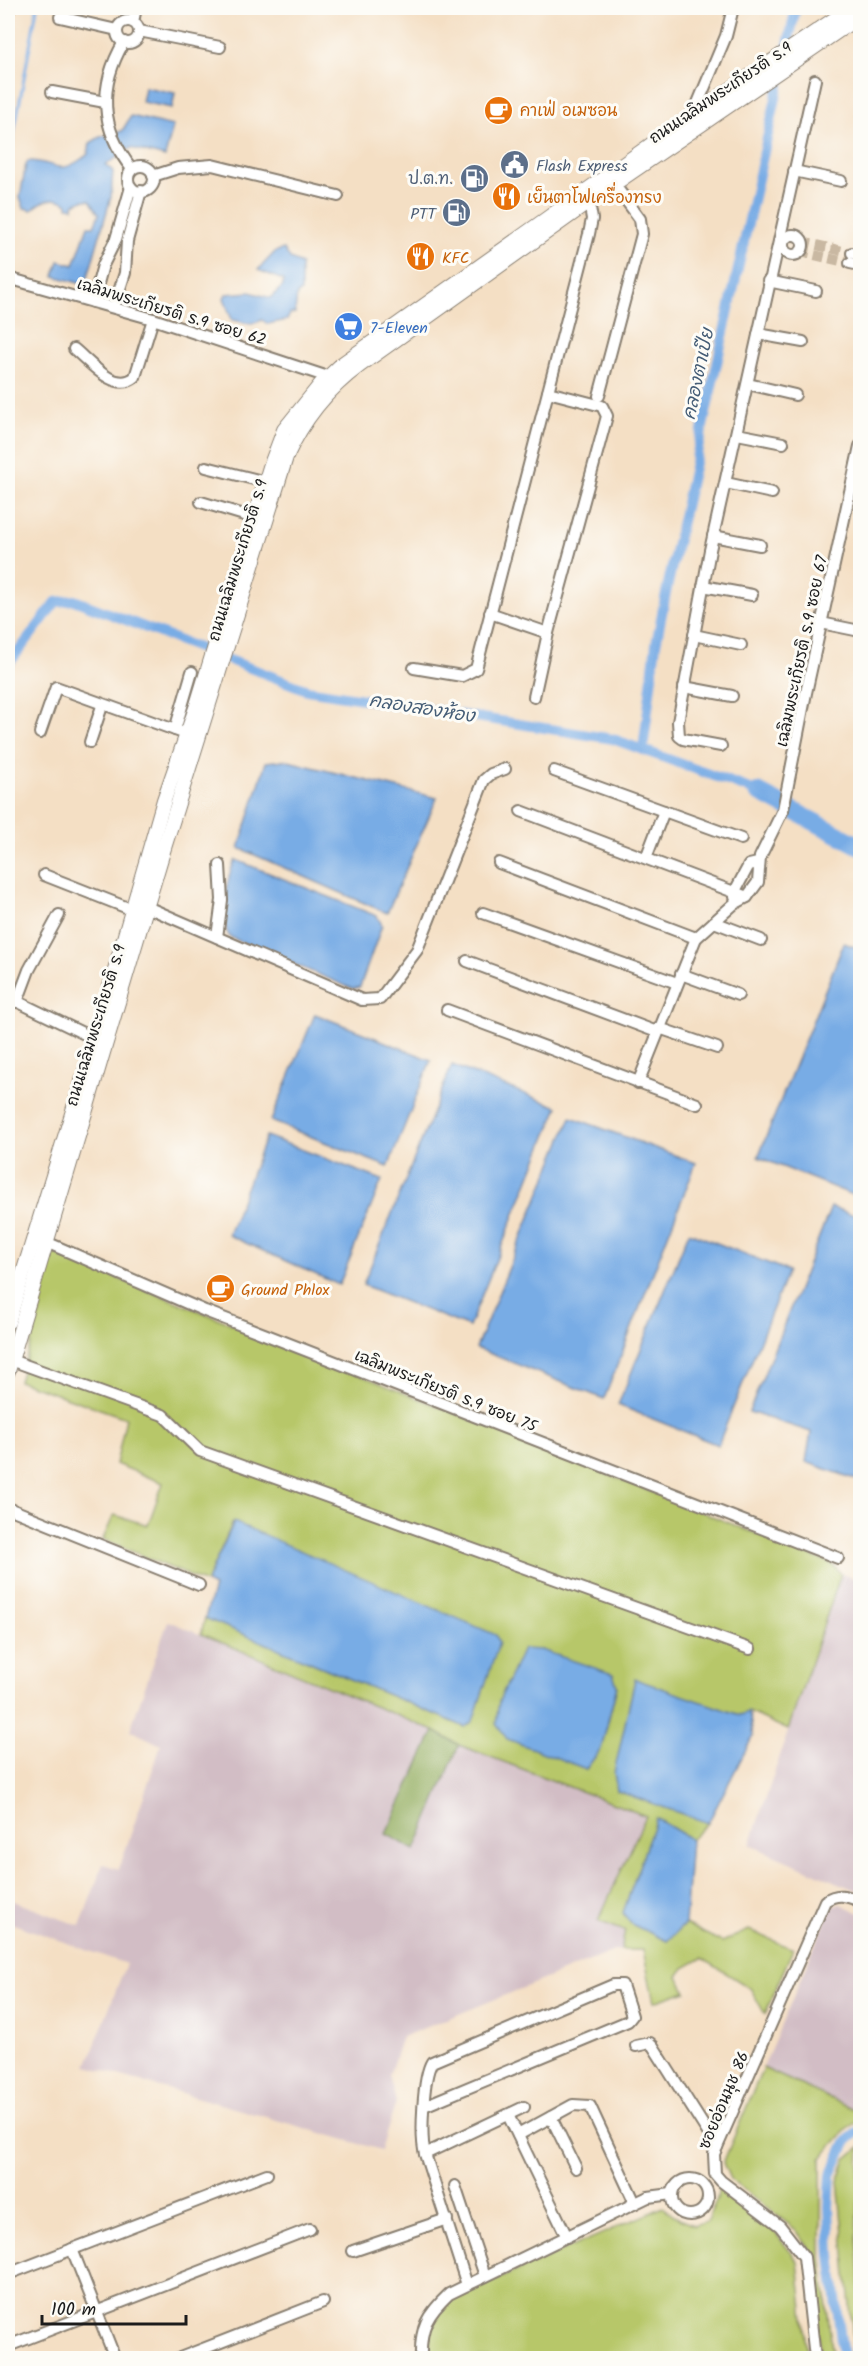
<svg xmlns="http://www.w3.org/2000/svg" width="868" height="2366" font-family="Kalam,'Playpen Sans Thai',sans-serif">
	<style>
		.industrial { fill: #d2bdc5 }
		.green { fill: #b7c769; stroke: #6a7242; stroke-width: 1.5; fill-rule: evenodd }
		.forest { fill: #91ac5d; stroke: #56643c; stroke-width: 1.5 }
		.water { fill: #78ace5; stroke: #4a6480; stroke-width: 1.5 }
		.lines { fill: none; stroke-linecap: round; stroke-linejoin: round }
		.stream { stroke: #78ace5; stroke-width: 3 }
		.canal { stroke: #78ace5; stroke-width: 10 }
		.river { stroke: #78ace5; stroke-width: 18 }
		.minor-tunnel { stroke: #c9b8a2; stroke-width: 10; stroke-dasharray: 10 5; stroke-linecap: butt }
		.minor-casing { stroke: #887e70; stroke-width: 14 }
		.major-casing { stroke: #887e70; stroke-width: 16 }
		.minor { stroke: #fff; stroke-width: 10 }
		.major { stroke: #fff; stroke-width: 14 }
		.labels { text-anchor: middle; stroke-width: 6; stroke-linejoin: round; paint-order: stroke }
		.street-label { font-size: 16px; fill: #1c1c1c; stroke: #fdfcf7 }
		.food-label { font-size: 16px; fill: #c56008; stroke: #fdfcf7; text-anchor: start }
		.service-label { font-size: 16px; fill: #4e5e75; stroke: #fdfcf7; text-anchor: end }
		.shop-label { font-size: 16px; fill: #366cbe; stroke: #fdfcf7; text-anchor: start }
		.water-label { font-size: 18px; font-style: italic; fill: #455d76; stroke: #fdfcf7 }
	</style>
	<rect width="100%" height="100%" fill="#fdfcf7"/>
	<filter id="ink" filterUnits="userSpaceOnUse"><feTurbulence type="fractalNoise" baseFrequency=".0167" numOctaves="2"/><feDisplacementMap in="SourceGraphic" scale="12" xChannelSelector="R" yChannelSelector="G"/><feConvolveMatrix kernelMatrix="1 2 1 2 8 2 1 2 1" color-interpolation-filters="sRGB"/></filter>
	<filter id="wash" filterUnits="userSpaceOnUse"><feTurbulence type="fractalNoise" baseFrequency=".008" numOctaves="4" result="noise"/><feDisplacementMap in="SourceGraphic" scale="24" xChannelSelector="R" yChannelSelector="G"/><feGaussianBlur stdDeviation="1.35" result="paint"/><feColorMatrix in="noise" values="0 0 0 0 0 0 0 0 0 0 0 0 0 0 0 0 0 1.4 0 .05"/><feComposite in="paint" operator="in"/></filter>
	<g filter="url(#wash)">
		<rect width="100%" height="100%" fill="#f4dfc4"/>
		<!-- industrial -->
		<g class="industrial">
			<polygon points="841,1574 860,1580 860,1892 750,1845"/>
			<polygon points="168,1621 434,1731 386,1834 415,1849 459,1745 646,1816 599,1921 626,1931 621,1950 614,1951 402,2037 389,2075 396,2102 381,2150 87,2066 126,1964 8,1922 8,1899 80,1926 103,1864 119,1869 161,1745 130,1730"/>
			<polygon points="840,1904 860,1913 860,2101 857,2110 763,2068 832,1905"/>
		</g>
		<!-- green -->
		<g class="green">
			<path d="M52,1252l780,312 9,10 -53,156 -39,-18 -8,3 -123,76 90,32 -17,16 -35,-20 -33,94 8,11 36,17 18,-17 37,18 27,-12 44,19 -28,65 -15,-26 -48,-30 -18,10 -6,8 8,15 -32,11 -11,-52h-22l4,-19 -27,-10 48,-105 -187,-71 -25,-14 -233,-97 4,-16 260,109 -232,-205 -27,61 -103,-44 11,-24 34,10 15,-42 -47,-19 10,-46 -107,-37 21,-69zM541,1650l25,9 51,27 -16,63 -15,20z"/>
			<polygon points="763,2068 856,2110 860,2101 860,2119 846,2130 821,2158 821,2257 833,2358 821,2358 809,2248 796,2230 730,2179 723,2163"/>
			<polygon points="860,2147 857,2241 860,2272 860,2358 855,2358 838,2181 846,2159"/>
			<polygon points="719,2187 769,2225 798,2261 808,2358 431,2358 429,2344 432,2316 452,2299 663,2207 681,2220 695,2226 706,2222 717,2199"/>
		</g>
		<!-- forest -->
		<polygon class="forest" points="434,1731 459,1745 415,1850 386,1834"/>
		<!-- water -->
		<g class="water">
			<polygon points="145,87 175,93 172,108 142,102"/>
			<path d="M131,116l42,10 -8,31 -34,-9 -25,17 7,6 -2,26 -24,83 -3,-1 -2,5 -28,-8 5,-15 15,4 14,-39h6l5,-12 -9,-14h-7l-9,4 -1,4 -5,-1v-3c-14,-9 -25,-4 -36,6l-8,-2 -4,-11 6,-33 2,-3c30,0 29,18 60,-7l2,-11 10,-6 22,-6z"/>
			<path d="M284,249l6,10 11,5v28l-4,2 -2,19 -5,1 -3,6 -19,4 -6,-4c-15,7 -17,1 -30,0l-8,-22 2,-4 24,-2 21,6 12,-12v-6l-25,-10 17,-18z"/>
			<polygon points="284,760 437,798 387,913 239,848 266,762"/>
			<path d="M236,860l141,56 5,9 -22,62 -7,2 -123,-52c-11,-12 -4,-65 6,-77z"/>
			<polygon points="844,943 860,949 860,1198 758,1157"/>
			<polygon points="315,1014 431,1060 388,1167 271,1121"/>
			<polygon points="452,1065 558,1107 469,1327 363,1285"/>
			<polygon points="571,1117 696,1163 604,1399 476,1348"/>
			<polygon points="266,1136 382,1180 339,1285 228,1235"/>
			<polygon points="831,1207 860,1217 860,1481 806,1462 811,1432 749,1412"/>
			<polygon points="689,1232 788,1271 718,1445 618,1405"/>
			<polygon points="234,1522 496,1635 499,1643 473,1721 465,1727 205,1618 214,1587 206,1583"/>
			<polygon points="523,1649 541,1650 613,1674 617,1686 601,1749 586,1769 507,1739 496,1724 499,1701"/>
			<polygon points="635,1679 740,1715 749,1712 753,1736 708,1823 617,1791 614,1773"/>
			<polygon points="656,1818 691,1839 685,1924 667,1941 631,1924 623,1913"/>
		</g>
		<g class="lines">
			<!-- stream -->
			<polyline class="stream" points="8,165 37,8"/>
			<!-- canal -->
			<g class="canal">
				<polyline points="8,665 56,602 74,600 307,690 613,739 758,792"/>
				<polyline points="643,750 656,644 666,593 796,8"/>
				<polyline points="843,2358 831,2255 829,2207 831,2175 846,2142 860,2130"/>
			</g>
			<!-- river -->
			<polyline class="river" points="758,792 860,846"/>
		</g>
	</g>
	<g filter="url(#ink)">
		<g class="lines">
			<!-- minor-tunnel -->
			<g class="minor-tunnel">
				<polyline points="802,242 852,253"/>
				<polyline points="800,252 850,263"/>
			</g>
			<defs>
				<g id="minor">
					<polyline points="8,14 9,8"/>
					<polyline points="60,17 117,30"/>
					<circle cx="128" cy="32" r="11"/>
					<polyline points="133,22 136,8"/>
					<polyline points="139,31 220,47"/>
					<path d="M124,42c-26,44 -24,87 8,127"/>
					<polyline points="52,92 105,102"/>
					<polyline points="693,115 726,36 733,8"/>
					<circle cx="141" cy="179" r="13"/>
					<polyline points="794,171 841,181"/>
					<polyline points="153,176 178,168 212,165 338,196"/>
					<circle cx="793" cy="245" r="10"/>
					<polyline points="852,253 860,255"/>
					<polyline points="850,263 860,265"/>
					<polyline points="8,278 153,319 328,377"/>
					<polyline points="768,281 816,291"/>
					<polyline points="93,302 103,265 116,239 131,187"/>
					<polyline points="114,307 125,273 127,241 141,191"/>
					<polyline points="758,334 803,342"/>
					<path d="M74,349c15,12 41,45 61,28l18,-58"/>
					<polyline points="748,384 795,395"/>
					<polyline points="599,396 642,234 640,219 614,184"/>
					<polyline points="737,434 783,443"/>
					<polyline points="206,467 266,482"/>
					<polyline points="726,483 772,493"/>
					<polyline points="201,502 254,518"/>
					<polyline points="713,536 760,545"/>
					<polyline points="703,586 752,595"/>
					<polyline points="490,613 548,633"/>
					<polyline points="821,623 860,631"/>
					<polyline points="694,635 741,645"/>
					<polyline points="414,668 462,676 476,669 589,234 592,219 589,202"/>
					<polyline points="684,687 732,696"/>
					<polyline points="534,697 548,633 607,416 602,406 548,392"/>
					<polyline points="175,730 192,672"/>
					<polyline points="40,733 56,687 186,734"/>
					<polyline points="90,742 102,706"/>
					<polyline points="721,746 683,739 679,736 678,722 710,550 815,80"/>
					<polyline points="554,771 741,839"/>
					<polyline points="521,811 747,897"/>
					<polyline points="646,858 664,811"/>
					<polyline points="499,863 696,938"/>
					<polyline points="44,875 133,910"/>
					<polyline points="735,897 735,891 749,865 758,863"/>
					<polyline points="147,907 362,1000 380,999 417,950 484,780 491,774 505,769"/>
					<polyline points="483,913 677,983"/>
					<polyline points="714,922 761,940"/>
					<polyline points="217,937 222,900 220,865"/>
					<polyline points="467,961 657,1032"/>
					<polyline points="681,974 738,995"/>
					<polyline points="8,997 95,1039"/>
					<polyline points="17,1002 29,970 59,915"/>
					<polyline points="447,1010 697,1104"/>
					<polyline points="659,1028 717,1048"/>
					<polyline points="638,1083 696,938 734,904 747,897 758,882 760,857 783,810 806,693 860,446"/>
					<polyline points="46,1242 205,1311 838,1558"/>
					<polyline points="8,1276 21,1282"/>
					<polyline points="11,1360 163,1415 200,1451 750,1649"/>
					<polyline points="8,1508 199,1585"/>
					<polyline points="636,2046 650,2043 653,2046 717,2147"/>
					<path d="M424,2106l204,-85 4,-5 -10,-31h-9l-181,77c-9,14 -12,75 -7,92l99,-47"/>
					<polyline points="508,2115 567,2237"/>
					<polyline points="551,2117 576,2168"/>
					<polyline points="518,2135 573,2105 590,2106 635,2203"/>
					<polyline points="425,2154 467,2285"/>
					<circle cx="690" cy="2197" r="18"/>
					<polyline points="455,2186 485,2276"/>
					<polyline points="72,2249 115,2358"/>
					<polyline points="353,2251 447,2219"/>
					<polyline points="8,2274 267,2174"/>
					<polyline points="8,2346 310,2229"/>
					<polyline points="180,2358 323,2302"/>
					<path d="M421,2358c-1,-31 6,-43 28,-64l199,-97 24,-3"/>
					<path d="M815,2358l-11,-101 -24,-31 -59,-45 -6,-7 -1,-20 111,-253c13,-9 22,-5 35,0"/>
				</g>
				<g id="major">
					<polyline points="8,1322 95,1039 164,800 197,705 270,467 284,430 321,384 342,364 693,115 851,8"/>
					<path d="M8,1371l156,-523 122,-391c17,-38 40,-67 74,-92l254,-181 246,-168"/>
				</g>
			</defs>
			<!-- minor casing -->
			<use href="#minor" class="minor-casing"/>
			<!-- major casing -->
			<use href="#major" class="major-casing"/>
			<!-- minor -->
			<use href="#minor" class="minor"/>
			<!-- major -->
			<use href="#major" class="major"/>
		</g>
	</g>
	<!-- icons -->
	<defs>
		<symbol id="cafe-disc" viewBox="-11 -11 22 22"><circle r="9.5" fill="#e8710a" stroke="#fdfcf7"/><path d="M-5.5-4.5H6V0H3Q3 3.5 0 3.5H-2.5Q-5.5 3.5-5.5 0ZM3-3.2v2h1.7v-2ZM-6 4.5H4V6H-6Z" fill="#fff"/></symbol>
		<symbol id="civic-disc" viewBox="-11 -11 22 22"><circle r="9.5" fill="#5c6f8a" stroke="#fdfcf7"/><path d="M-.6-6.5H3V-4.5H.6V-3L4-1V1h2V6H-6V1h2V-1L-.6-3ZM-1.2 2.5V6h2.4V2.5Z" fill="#fff"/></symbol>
		<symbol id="fuel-disc" viewBox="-11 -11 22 22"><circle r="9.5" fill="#5c6f8a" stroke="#fdfcf7"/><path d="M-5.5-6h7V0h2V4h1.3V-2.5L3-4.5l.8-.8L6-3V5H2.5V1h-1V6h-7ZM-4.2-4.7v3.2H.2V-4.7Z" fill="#fff"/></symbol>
		<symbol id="restaurant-disc" viewBox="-11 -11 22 22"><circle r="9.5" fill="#e8710a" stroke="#fdfcf7"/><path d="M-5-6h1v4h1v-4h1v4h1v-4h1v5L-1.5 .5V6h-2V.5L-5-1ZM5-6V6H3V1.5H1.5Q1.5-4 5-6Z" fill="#fff"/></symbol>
		<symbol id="supermarket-disc" viewBox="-11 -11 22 22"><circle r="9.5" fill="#3f7fe0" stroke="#fdfcf7"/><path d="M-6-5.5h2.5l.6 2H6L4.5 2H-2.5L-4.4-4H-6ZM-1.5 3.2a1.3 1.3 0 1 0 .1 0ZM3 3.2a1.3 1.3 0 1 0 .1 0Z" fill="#fff"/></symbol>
	</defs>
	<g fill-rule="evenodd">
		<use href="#cafe-disc" x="482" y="94" width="33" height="33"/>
		<use href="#civic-disc" x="498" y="148" width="33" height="33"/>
		<use href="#fuel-disc" x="458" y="162" width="33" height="33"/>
		<use href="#restaurant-disc" x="490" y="180" width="33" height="33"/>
		<use href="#fuel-disc" x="440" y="196" width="33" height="33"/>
		<use href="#restaurant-disc" x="404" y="240" width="33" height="33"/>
		<use href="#supermarket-disc" x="332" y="310" width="33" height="33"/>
		<use href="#cafe-disc" x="204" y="1272" width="33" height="33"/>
	</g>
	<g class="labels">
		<!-- street labels -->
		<g class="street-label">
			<text transform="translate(720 92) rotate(-34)" y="6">ถนนเฉลิมพระเกียรติ ร.9</text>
			<text transform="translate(172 311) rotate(17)" y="6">เฉลิมพระเกียรติ ร.9 ซอย 62</text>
			<text transform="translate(237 560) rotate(-73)" y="6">ถนนเฉลิมพระเกียรติ ร.9</text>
			<text transform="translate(801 651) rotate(-78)" y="6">เฉลิมพระเกียรติ ร.9 ซอย 67</text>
			<text transform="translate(95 1025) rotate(-73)" y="6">ถนนเฉลิมพระเกียรติ ร.9</text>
			<text transform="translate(446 1390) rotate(22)" y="6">เฉลิมพระเกียรติ ร.9 ซอย 75</text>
			<text transform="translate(723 2100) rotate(-67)" y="6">ซอยอ่อนนุช 86</text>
		</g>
		<!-- food labels -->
		<g class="food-label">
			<text x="520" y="116">คาเฟ่ อเมซอน</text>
			<text x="527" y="203">เย็นตาโฟเครื่องทรง</text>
			<text x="442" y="263">KFC</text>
			<text x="241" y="1295">Ground Phlox</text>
		</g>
		<!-- service labels -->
		<g class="service-label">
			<text x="536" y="171" text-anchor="start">Flash Express</text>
			<text x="453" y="184">ป.ต.ท.</text>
			<text x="436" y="219">PTT</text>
		</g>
		<!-- shop labels -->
		<g class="shop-label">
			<text x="370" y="333">7-Eleven</text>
		</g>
		<!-- water labels -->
		<g class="water-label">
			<text transform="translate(698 374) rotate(-78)" y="6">คลองตาเปีย</text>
			<text transform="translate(422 708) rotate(9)" y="6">คลองสองห้อง</text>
		</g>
	</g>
	<!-- margin -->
	<rect width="868" height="2366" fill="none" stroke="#fdfcf7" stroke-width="30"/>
	<!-- scale -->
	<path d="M42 2315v9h144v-9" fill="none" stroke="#1c1c1c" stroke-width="3"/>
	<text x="51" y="2315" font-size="18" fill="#1c1c1c" stroke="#fdfcf7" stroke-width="4.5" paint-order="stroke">100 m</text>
</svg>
